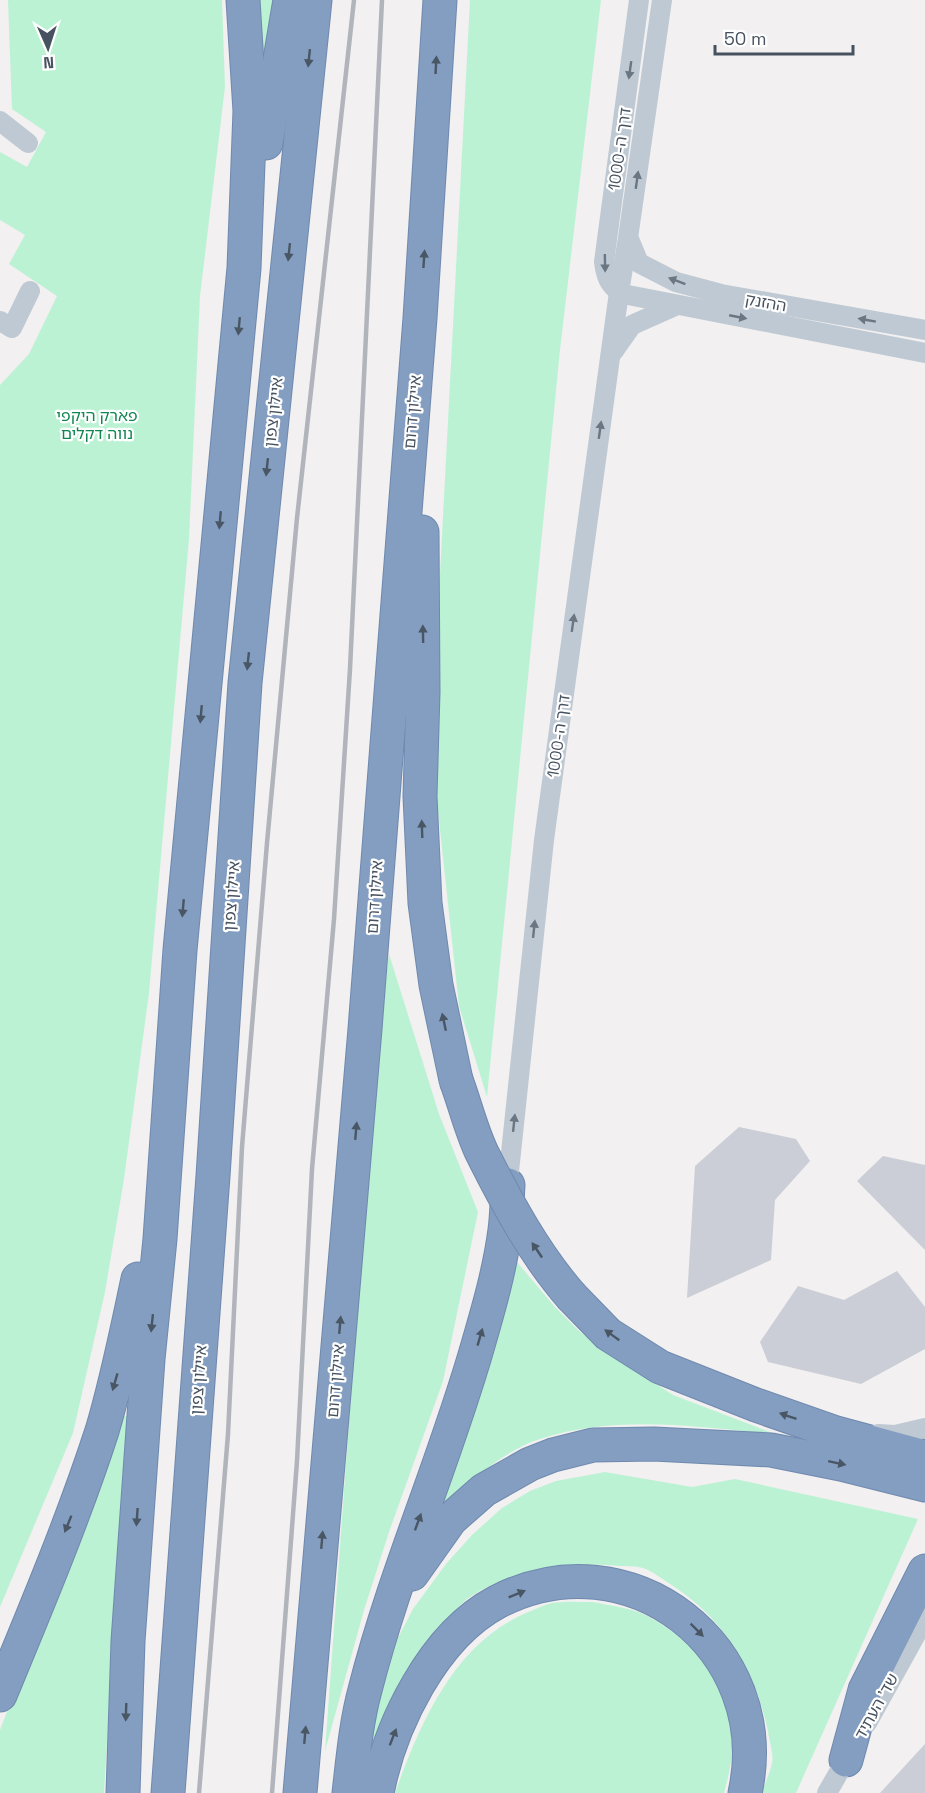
<svg xmlns="http://www.w3.org/2000/svg" width="925" height="1793" font-family="'Space Grotesk','Noto Sans Hebrew',sans-serif">
	<style>
		.green { fill: #bcf2d4 }
		.building { fill: #cbced6 }
		.lines { fill: none; stroke-linecap: round; stroke-linejoin: round }
		.motorway-casing { stroke: #6f89ae; stroke-width: 35 }
		.minor { stroke: #bfc9d3; stroke-width: 20 }
		.motorway { stroke: #849ec2; stroke-width: 33 }
		.rail { stroke: #b1b4bb; stroke-width: 4.5 }
		.motorway-bridge-casing { stroke: #6f89ae; stroke-width: 35; stroke-linecap: butt }
		.motorway-bridge { stroke: #849ec2; stroke-width: 33 }
		.oneway { fill: #495664 }
		.oneway2 { fill: #6a7682 }
		.labels { text-anchor: middle; stroke-width: 4.5; stroke-linejoin: round; paint-order: stroke }
		.street-label { font-size: 16px; fill: #46525f; stroke: #fff }
		.park-label { font-size: 16px; fill: #118653; stroke: #fff }
	</style>
	<rect width="100%" height="100%" fill="#f2f0f0"/>
	<!-- green -->
	<g class="green">
		<polygon points="8,0 222,0 225,87 200,296 189,539 149,993 124,1179 105,1292 73,1433 0,1607 0,385 29,354 57,296 9,264 25,235 0,220 0,152 27,167 46,132 12,109"/>
		<polygon points="257,0 277,0 263,65"/>
		<polygon points="470,0 601,0 560,350 487,1097 459,1006 431,746"/>
		<polygon points="389,954 439,1114 478,1212 443,1381 389,1532 364,1610 325,1751 375,1067"/>
		<path d="M511,1255l44,52 25,25 44,31 49,32 102,39c-78,-7 -159,-20 -235,5 -27,8 -56,31 -77,49 -14,13 -26,30 -39,45z"/>
		<polygon points="131,1415 115,1608 104,1793 0,1793 0,1730 119,1417"/>
		<path d="M605,1472l87,15 43,-8 183,40 -122,274h-34c3,-10 8,-20 10,-30 2,-9 -3,-22 -4,-32 -13,-61 -44,-113 -98,-147 -8,-5 -18,-13 -27,-16 -7,-2 -16,-2 -23,-2 -50,-5 -111,4 -153,33 -6,5 -11,11 -16,16 -52,51 -65,111 -87,178l4,-47 24,-97 21,-40 33,-45 26,-29 30,-27 28,-17 26,-10z"/>
		<path d="M593,1602c15,3 31,5 45,10 51,21 92,71 94,127 1,18 -3,36 -8,54h-329c25,-70 59,-149 131,-180 8,-3 17,-8 26,-10 13,-2 28,-1 41,-1z"/>
	</g>
	<!-- building -->
	<g class="building">
		<polygon points="739,1127 796,1139 810,1161 775,1200 771,1260 687,1298 695,1166"/>
		<polygon points="883,1156 925,1165 925,1250 857,1181"/>
		<polygon points="897,1271 925,1307 925,1349 861,1384 768,1362 760,1342 798,1286 844,1300"/>
		<polygon points="925,1744 925,1793 880,1793"/>
	</g>
	<g class="lines">
		<defs>
			<g id="motorway">
				<polyline points="266,143 290,0"/>
				<polyline points="422,532 423,692 420,796 425,903 436,985 456,1080"/>
				<polyline points="572,1297 608,1334 660,1367 756,1405 836,1433 925,1457"/>
				<polyline points="412,1574 451,1519 484,1490 530,1464 553,1455 593,1445 654,1444 771,1450 841,1464 925,1485"/>
				<path d="M0,1695c36,-87 73,-175 102,-264 15,-50 25,-101 36,-152"/>
				<polyline points="846,1760 865,1690 925,1571"/>
				<polyline points="123,1793 128,1641 148,1359 160,1239 180,950 244,268 250,111 243,0"/>
				<polyline points="168,1793 213,1176 245,683 315,0"/>
				<polyline points="300,1793 365,1029 420,318 440,0"/>
				<path d="M349,1793c4,-34 7,-70 16,-103 30,-118 80,-229 113,-345 11,-38 22,-76 27,-115 2,-15 2,-30 3,-45"/>
				<path d="M377,1793c13,-68 56,-157 120,-191 132,-69 280,46 248,191"/>
			</g>
		</defs>
		<!-- motorway casing -->
		<use href="#motorway" class="motorway-casing"/>
		<!-- minor -->
		<g class="minor">
			<path d="M639,0l-35,262c2,17 7,28 24,33l297,58"/>
			<polyline points="0,121 28,143"/>
			<polyline points="629,239 639,263 676,282 721,294 925,330"/>
			<polyline points="0,321 12,328 30,291"/>
			<polyline points="613,352 632,325 677,305"/>
			<polyline points="508,1181 544,840 619,292 628,238 662,0"/>
			<polyline points="878,1434 895,1435 925,1428"/>
			<polyline points="867,1723 925,1618"/>
			<polyline points="827,1793 851,1751"/>
		</g>
		<!-- motorway -->
		<use href="#motorway" class="motorway"/>
		<!-- rail -->
		<g class="rail">
			<polyline points="199,1793 228,1434 242,1147 267,843 297,518 354,0"/>
			<polyline points="272,1793 297,1461 312,1169 334,919 350,669 382,0"/>
		</g>
		<defs>
			<path id="motorway-bridge" d="M456,1080c9,24 15,50 26,73 25,50 53,102 90,144"/>
		</defs>
		<!-- motorway-bridge casing -->
		<use href="#motorway-bridge" class="motorway-bridge-casing"/>
		<!-- motorway-bridge -->
		<use href="#motorway-bridge" class="motorway-bridge"/>
	</g>
	<!-- one-way arrows -->
	<defs><path id="oneway-solid" d="M-6-.8H1V-3.2L6.5 0L1 3.2V.8H-6Z" transform="scale(1.5)"/></defs>
	<g class="oneway">
		<use href="#oneway-solid" transform="translate(309 58) rotate(96)"/>
		<use href="#oneway-solid" transform="translate(436 65) rotate(-87)"/>
		<use href="#oneway-solid" transform="translate(289 252) rotate(96)"/>
		<use href="#oneway-solid" transform="translate(424 259) rotate(-86)"/>
		<use href="#oneway-solid" transform="translate(239 326) rotate(95)"/>
		<use href="#oneway-solid" transform="translate(267 467) rotate(96)"/>
		<use href="#oneway-solid" transform="translate(220 520) rotate(95)"/>
		<use href="#oneway-solid" transform="translate(423 634) rotate(-91)"/>
		<use href="#oneway-solid" transform="translate(248 661) rotate(96)"/>
		<use href="#oneway-solid" transform="translate(201 714) rotate(95)"/>
		<use href="#oneway-solid" transform="translate(422 829) rotate(-92)"/>
		<use href="#oneway-solid" transform="translate(183 908) rotate(95)"/>
		<use href="#oneway-solid" transform="translate(444 1022) rotate(-102)"/>
		<use href="#oneway-solid" transform="translate(356 1131) rotate(-85)"/>
		<use href="#oneway-solid" transform="translate(537 1250) rotate(-124)"/>
		<use href="#oneway-solid" transform="translate(152 1323) rotate(96)"/>
		<use href="#oneway-solid" transform="translate(340 1325) rotate(-85)"/>
		<use href="#oneway-solid" transform="translate(612 1335) rotate(-144)"/>
		<use href="#oneway-solid" transform="translate(480 1337) rotate(-74)"/>
		<use href="#oneway-solid" transform="translate(115 1382) rotate(106)"/>
		<use href="#oneway-solid" transform="translate(788 1416) rotate(-161)"/>
		<use href="#oneway-solid" transform="translate(837 1463) rotate(12)"/>
		<use href="#oneway-solid" transform="translate(137 1517) rotate(94)"/>
		<use href="#oneway-solid" transform="translate(418 1522) rotate(-70)"/>
		<use href="#oneway-solid" transform="translate(68 1524) rotate(112)"/>
		<use href="#oneway-solid" transform="translate(322 1540) rotate(-85)"/>
		<use href="#oneway-solid" transform="translate(517 1594) rotate(-22)"/>
		<use href="#oneway-solid" transform="translate(697 1630) rotate(45)"/>
		<use href="#oneway-solid" transform="translate(126 1712) rotate(92)"/>
		<use href="#oneway-solid" transform="translate(305 1735) rotate(-85)"/>
		<use href="#oneway-solid" transform="translate(393 1737) rotate(-69)"/>
	</g>
	<g class="oneway2">
		<use href="#oneway-solid" transform="translate(630 70) rotate(98)"/>
		<use href="#oneway-solid" transform="translate(637 180) rotate(-82)"/>
		<use href="#oneway-solid" transform="translate(605 263) rotate(89)"/>
		<use href="#oneway-solid" transform="translate(677 281) rotate(-159)"/>
		<use href="#oneway-solid" transform="translate(738 317) rotate(11)"/>
		<use href="#oneway-solid" transform="translate(867 320) rotate(-170)"/>
		<use href="#oneway-solid" transform="translate(600 430) rotate(-82)"/>
		<use href="#oneway-solid" transform="translate(573 623) rotate(-82)"/>
		<use href="#oneway-solid" transform="translate(534 929) rotate(-84)"/>
		<use href="#oneway-solid" transform="translate(514 1123) rotate(-84)"/>
	</g>
	<g class="labels">
		<!-- street labels -->
		<g class="street-label">
			<text transform="translate(619 149) rotate(-82)" y="6">דרך ה-1000</text>
			<text transform="translate(766 302) rotate(10)" y="6">ההזנק</text>
			<text transform="translate(273 412) rotate(-84)" y="6">איילון צפון</text>
			<text transform="translate(412 412) rotate(-85)" y="6">איילון דרום</text>
			<text transform="translate(558 736) rotate(-82)" y="6">דרך ה-1000</text>
			<text transform="translate(231 896) rotate(-86)" y="6">איילון צפון</text>
			<text transform="translate(374 897) rotate(-86)" y="6">איילון דרום</text>
			<text transform="translate(198 1380) rotate(-86)" y="6">איילון צפון</text>
			<text transform="translate(335 1381) rotate(-85)" y="6">איילון דרום</text>
			<text transform="translate(876 1706) rotate(-61)" y="6">שד' העתיד</text>
		</g>
		<!-- park labels -->
		<g class="park-label">
			<text x="97" y="421">פארק היקפי<tspan x="97" dy="18">נווה דקלים</tspan></text>
		</g>
	</g>
	<!-- north arrow -->
	<g transform="translate(48 48) rotate(177)" stroke="#ffffff" stroke-width="4.5" paint-order="stroke">
	<path d="M0-4.5L10 22L0 15L-10 22Z" fill="#46525f"/>
	<text y="-9" font-size="16" font-weight="bold" text-anchor="middle" fill="#46525f">N</text>
	</g>
	<!-- scale -->
	<path d="M715 45v9h138v-9" fill="none" stroke="#46525f" stroke-width="3"/>
	<text x="724" y="45" font-size="18" fill="#46525f" stroke="#ffffff" stroke-width="4.5" paint-order="stroke">50 m</text>
</svg>
